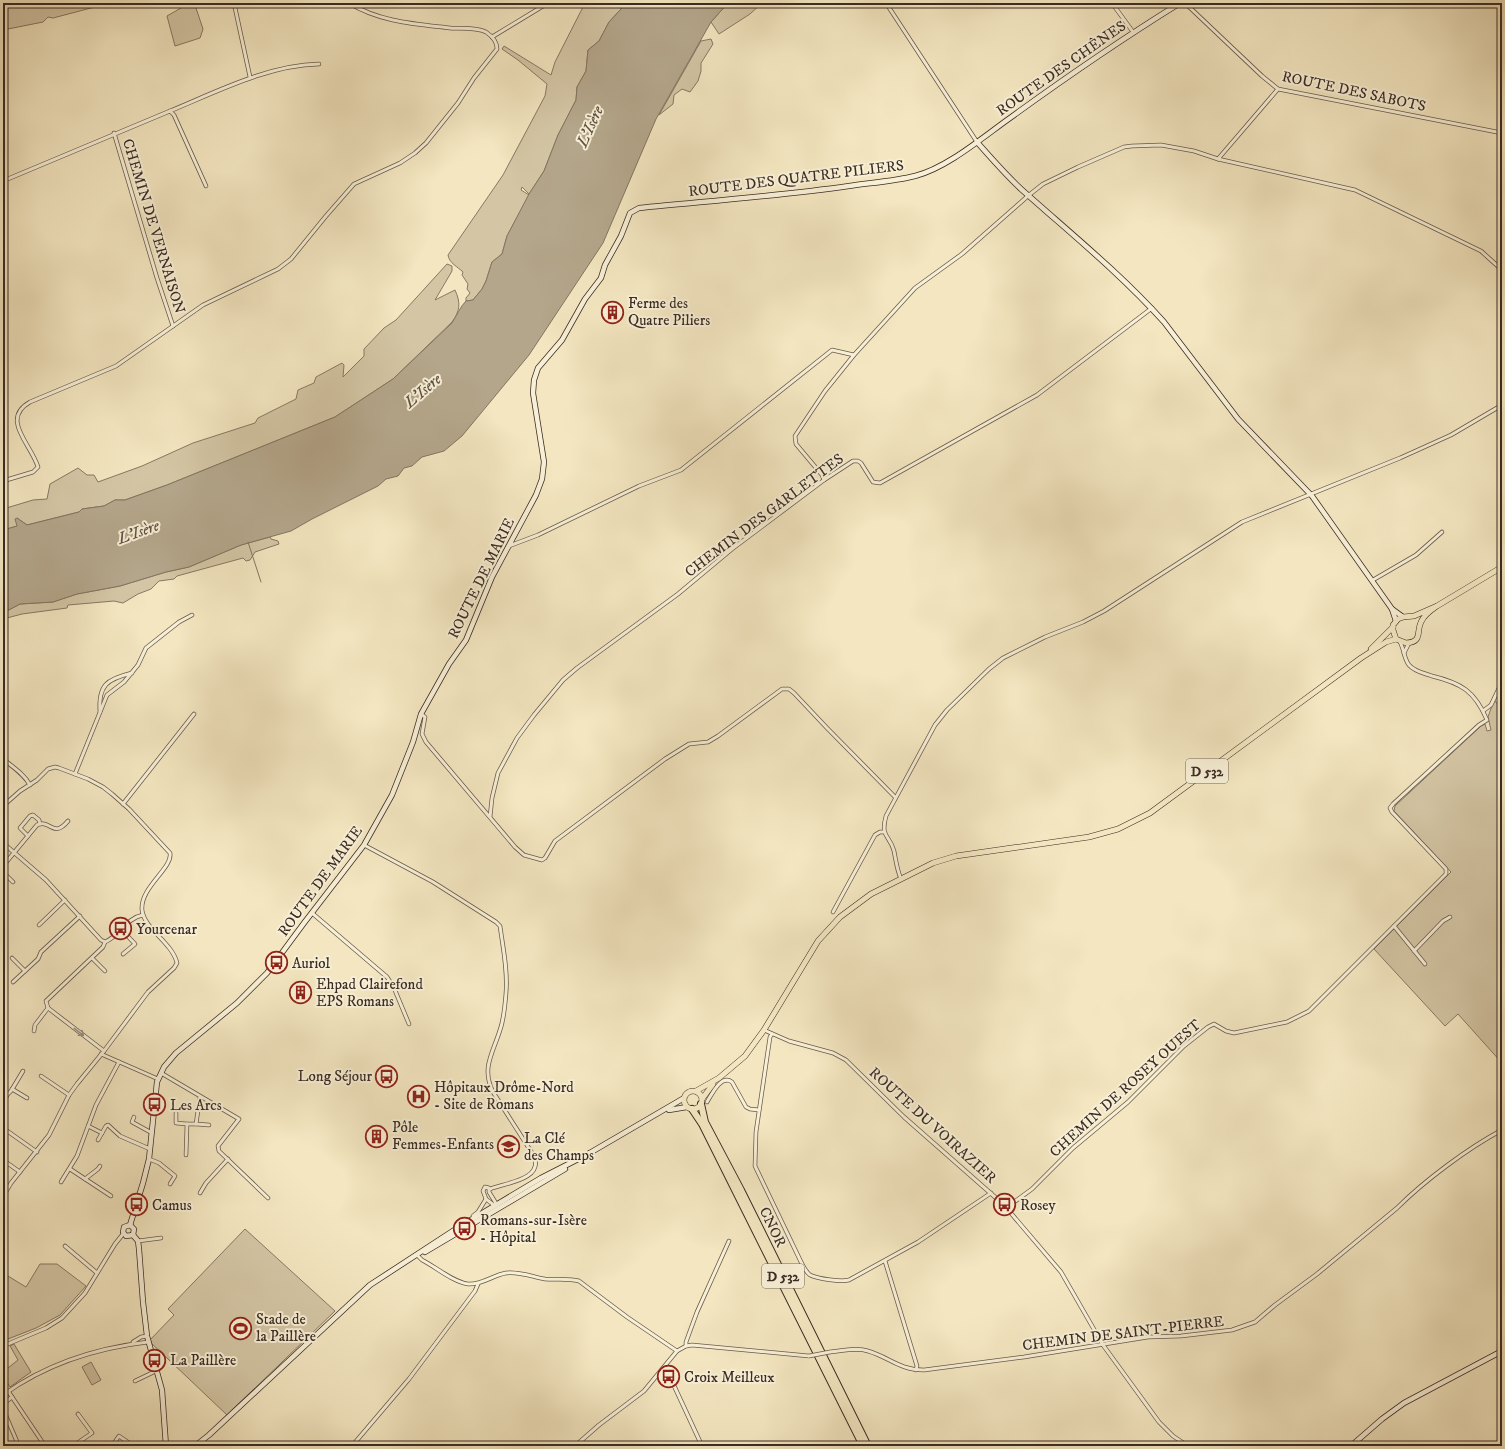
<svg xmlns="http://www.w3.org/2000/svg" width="1505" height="1449" font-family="'IM FELL DW Pica',serif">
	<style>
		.green { fill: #d4c6a5; stroke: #877864 }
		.water { fill: #b4a68b; stroke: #837561 }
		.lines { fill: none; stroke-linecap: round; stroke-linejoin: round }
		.stream { stroke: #837561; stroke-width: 1 }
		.street-casing { stroke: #685a4a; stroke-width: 4.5 }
		.secondary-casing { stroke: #3a2b23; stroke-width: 6 }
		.primary-casing { stroke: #3a2b23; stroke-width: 6 }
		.highway-casing { stroke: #3a2b23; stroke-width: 8 }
		.street { stroke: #f7efd6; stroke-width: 3 }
		.secondary { stroke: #f7efd6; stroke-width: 4.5 }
		.primary { stroke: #f3e6c0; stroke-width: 5 }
		.highway { stroke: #f3e6c0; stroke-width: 6 }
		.street-bridge-casing { stroke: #685a4a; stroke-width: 4.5; stroke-linecap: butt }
		.street-bridge { stroke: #f7efd6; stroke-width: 3 }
		.oneway { stroke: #988d7c }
		.labels { text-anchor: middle; stroke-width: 4; stroke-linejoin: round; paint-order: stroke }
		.shield { fill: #f7efd6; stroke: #736659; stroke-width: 1 }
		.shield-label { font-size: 14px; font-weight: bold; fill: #3a2b23 }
		.street-label { font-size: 15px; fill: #3a2b23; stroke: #f7efd6 }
		.poi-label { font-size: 15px; fill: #3a2b23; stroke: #f7efd6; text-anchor: start }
		.water-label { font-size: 16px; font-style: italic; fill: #5f5042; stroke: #f7efd6 }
	</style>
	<rect width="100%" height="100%" fill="#f3e6c0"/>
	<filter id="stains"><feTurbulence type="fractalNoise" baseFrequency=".005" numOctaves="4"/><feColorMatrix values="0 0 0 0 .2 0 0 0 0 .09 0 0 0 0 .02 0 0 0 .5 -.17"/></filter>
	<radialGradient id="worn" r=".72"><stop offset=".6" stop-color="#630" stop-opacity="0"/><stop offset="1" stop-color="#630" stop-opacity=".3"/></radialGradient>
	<!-- green -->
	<g class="green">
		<polygon points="3,3 110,3 53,18 48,17 43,22 3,30"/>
		<path d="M585,3h38l-2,6 -12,13 -10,19 -11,9 -2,21 -9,16 -1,13 -18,35 -14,36 -15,23 -7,-7 -1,3 8,5 -22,41 -5,18 -10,8 -6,19 -4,8 -9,11 -7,1v-3l4,-5 -3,-4 1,-5 -6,-9 1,-3c-5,-5 -14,-9 -15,-17l55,-80 42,-79 2,-12 -29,-24 -16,-11 2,-3 47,29 4,-13z"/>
		<polygon points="728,3 762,3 750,14 719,34 711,22"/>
		<polygon points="188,4 196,8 203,29 200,38 175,46 167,16"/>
		<polygon points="711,39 713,44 701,63 701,71 698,81 690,92 682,89 674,95 673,104 659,115 701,41"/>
		<path d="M447,264l5,2v5l-17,29 20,-10c6,13 5,21 -3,32l-59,57 -58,38 -168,68 -42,15h-10l-11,6 -22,3 -3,3 -52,13 -10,-7 1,8 -15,4v-21l30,-9 14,-1 3,-15 28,-16 9,7h7l4,7 44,-16 51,-23 62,-20 3,-5 38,-19 2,-9 16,-7 2,-6 26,-14 2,2 -1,12 21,-21v-7l20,-21 12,-8z"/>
		<polygon points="270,537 271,539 278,541 279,544 255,552 250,560 246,561 243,558 177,576 174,579 159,581 151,589 138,594 123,603 114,601 68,605 67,608 22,614 3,619 3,613 20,604 53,602 77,594 120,586 166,572 189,567 241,545"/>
		<polygon points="1494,700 1502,709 1502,1063 1458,1014 1445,1026 1374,949 1451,872 1394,811 1395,806 1481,726 1485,724 1487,731 1491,730 1488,717"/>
		<polygon points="245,1229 335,1311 227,1415 149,1341 174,1315 168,1309"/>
		<polygon points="40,1264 57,1264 86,1286 60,1315 36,1328 8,1339 3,1331 3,1273 26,1287"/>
		<polygon points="14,1344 31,1372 10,1387 3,1376 3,1372 18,1360 10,1346"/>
		<polygon points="91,1362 101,1380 92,1385 82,1367"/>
	</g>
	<!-- water -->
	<path class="water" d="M623,3h105l-17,19 -55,97 -53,124 -74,112 -67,81 -18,15 -22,6 -10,9 -8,2 -6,8 -12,3 -8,7 -66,33 -21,12 -50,14 -52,22 -23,5 -46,14 -43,8 -24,8 -33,2 -17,9v-83l14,-4 -2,-7 2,-1 10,7 52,-13 3,-3 22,-3 11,-6h10l42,-15 168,-68 58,-38 59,-56c5,-8 8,-16 14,-22l7,-1 9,-11 4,-8 6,-19 10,-8 5,-18 22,-42 15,-23 14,-36 18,-35 1,-13 9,-16 2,-21 11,-9 10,-19 12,-13z"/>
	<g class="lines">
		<!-- stream -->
		<polyline class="stream" points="248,542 261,582"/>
		<defs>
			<g id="street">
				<polyline points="234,3 250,77"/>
				<polyline points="886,3 977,142"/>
				<polyline points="1112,3 1133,32"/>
				<polyline points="1185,3 1262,76 1278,89 1502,133"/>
				<polyline points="492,37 548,3"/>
				<path d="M170,111c46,-19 98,-46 149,-47"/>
				<polyline points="114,133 157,278 173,326"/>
				<polyline points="1218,159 1278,89"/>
				<polyline points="3,181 170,111 174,115 206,186"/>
				<polyline points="824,480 822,475 796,444 795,436 825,391 854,355 915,288 962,254 1029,195 1043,184 1078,167 1124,147 1132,146 1161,145 1194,151 1218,159 1355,190 1481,251 1502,270"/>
				<path d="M3,481l30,-9 5,-5c-7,-23 -38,-48 -8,-65l86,-36 87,-61 75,-36 13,-10 35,-43 28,-32 46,-21 15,-10 11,-10 32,-40 16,-25 23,-29c0,-7 -5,-13 -11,-17 -10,-5 -26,-3 -36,-4 -35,-4 -70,-6 -101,-25"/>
				<polyline points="509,546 538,535 639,486 681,470 832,350 854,355"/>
				<polyline points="1373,580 1416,555 1442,532"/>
				<polyline points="1404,653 1409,643"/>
				<polyline points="3,671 4,671"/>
				<polyline points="1483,711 1491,705 1502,682"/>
				<path d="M100,712c-2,-27 7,-33 32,-39"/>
				<polyline points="421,714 425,717 422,734 426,742 515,847 524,855 542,860 545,858 555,841 665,759 689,744 708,742 718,736 782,689 789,689 794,693 827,728 895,797"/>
				<path d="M3,759c10,8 21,15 27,26"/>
				<polyline points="75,774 107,695 124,682 138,665 146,648 179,622 192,615"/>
				<polyline points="123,804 194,714"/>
				<path d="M3,806l17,-15 17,-11 11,-11 7,-2 4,1 29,11 15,8 9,7 17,15 41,44c3,15 -30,34 -28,57 2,19 30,32 35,53l-3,5 -26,24 -44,59 -27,33 -8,11 -20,40 -38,48 -8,14"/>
				<polyline points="490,817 492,798 498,773 517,738 534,715 563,680 577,668 678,594 732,549 824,480 853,461 858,461 861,463 873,482 880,483 1037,395 1152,308"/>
				<polyline points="28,836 20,828 30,816 33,815 39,820 40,824"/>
				<polyline points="3,843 46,880 101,940 105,942"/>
				<path d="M364,845l69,37 63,40 4,4c3,22 8,45 6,67 -1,13 -2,26 -6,37 -7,23 -19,38 -7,62l41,64c10,24 -30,27 -44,33"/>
				<path d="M3,866l34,-41c14,-6 16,14 31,-4"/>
				<polyline points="3,872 13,882"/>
				<path d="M901,879c-4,-9 -5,-18 -7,-28 -4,-16 -14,-13 -8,-35l49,-91 12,-15 42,-41 14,-11 42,-21 38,-15 21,-11 138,-89 158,-64 51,-23 51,-30"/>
				<polyline points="833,912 875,835 880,832 884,832"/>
				<polyline points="312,913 387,977 394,988 409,1024"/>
				<polyline points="39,925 65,900"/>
				<polyline points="1394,926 1425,964"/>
				<polyline points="121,929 135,944 123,954"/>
				<polyline points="1414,951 1443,921 1450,917"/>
				<polyline points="12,958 25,971"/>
				<polyline points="92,958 105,971"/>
				<polyline points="13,982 38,959 41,952 80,916"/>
				<polyline points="764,1030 789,1041 833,1053 846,1060 904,1117 1004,1205 1061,1272 1103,1345 1159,1422 1173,1436 1188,1446"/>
				<polyline points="34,1031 35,1025 48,1008"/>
				<path d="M772,1034l-2,3 -14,95 -1,34 47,98c2,4 4,8 8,11 8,4 31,7 39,5l69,-38 73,-49"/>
				<path d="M104,1051l-56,-43 -2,-7 57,-54 2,-5c15,-6 21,-24 38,-27"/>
				<polyline points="101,1054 158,1079"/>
				<polyline points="161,1073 239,1119 218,1146 219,1151 268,1198"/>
				<polyline points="41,1076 69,1095"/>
				<polyline points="12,1089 27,1098"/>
				<polyline points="3,1092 7,1095 3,1104"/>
				<polyline points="7,1095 11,1091 23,1071"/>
				<path d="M707,1102c5,-8 14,-28 25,-20l14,25 4,2 9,1"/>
				<polyline points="176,1113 176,1123 187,1124"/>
				<polyline points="134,1117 132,1122 152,1133"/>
				<polyline points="196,1124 209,1125"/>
				<polyline points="88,1126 102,1133"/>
				<polyline points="3,1128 37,1152"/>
				<polyline points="98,1140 106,1126 108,1125 120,1136 150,1149"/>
				<polyline points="186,1155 187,1124 196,1124 200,1097"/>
				<polyline points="149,1159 159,1163 175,1176 170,1184"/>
				<polyline points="3,1160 20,1172"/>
				<polyline points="70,1169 111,1196"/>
				<polyline points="85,1179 98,1169 100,1166"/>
				<polyline points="61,1182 77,1156 96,1105 119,1062"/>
				<polyline points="200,1193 206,1183 228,1159"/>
				<polyline points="495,1206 486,1199 483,1191 485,1187 489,1188 489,1192 497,1205"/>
				<path d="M1006,1208l26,-19 41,-41 55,-46 56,-56 24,-19 6,-3 12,7 8,2 53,-11 22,-11 137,-137v-5l-54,-57 -2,-4 3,-4 86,-79 8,-5c-12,-29 -26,-37 -55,-44 -8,-3 -17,-4 -23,-11 -5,-6 -5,-16 -9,-23"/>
				<polyline points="473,1216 478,1212 486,1199"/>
				<polyline points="138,1241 161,1238"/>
				<polyline points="65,1246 97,1273"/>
				<path d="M418,1256l4,4c14,7 31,22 46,24 14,1 25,-9 38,-11 13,-2 27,4 39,6 12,1 22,-1 34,2l48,36 50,34"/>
				<polyline points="885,1261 917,1366 916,1370"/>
				<polyline points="133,1342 141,1337 147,1336"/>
				<polyline points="3,1346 46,1328 62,1318 85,1293 115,1244 123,1234"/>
				<polyline points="686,1346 686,1342 697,1312 729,1241"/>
				<path d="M830,1352c12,-1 26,-5 38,-1 21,6 31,19 56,19l100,-13 124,-20 33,-1 51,-6 23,-8 20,-17 42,-31 80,-66c27,-27 71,-60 105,-78"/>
				<polyline points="663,1369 670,1377 702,1446"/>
				<polyline points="135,1381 158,1370"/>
				<polyline points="8,1391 45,1446"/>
				<path d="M3,1395c43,-31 93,-47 145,-53"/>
				<polyline points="3,1404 12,1397"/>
				<polyline points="3,1409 18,1444 15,1446"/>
				<polyline points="73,1446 92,1433 78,1414"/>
				<polyline points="112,1446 119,1436 132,1445"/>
				<polyline points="352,1446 409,1379 475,1291 478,1284"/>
				<polyline points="575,1446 599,1425 644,1391 677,1351 686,1346 692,1345 809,1356"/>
			</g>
			<g id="secondary">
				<path d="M977,142c14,16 28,32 44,47 48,43 99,84 143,133l74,97 74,77 80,113 4,12"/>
				<polyline points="1392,609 1403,617"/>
				<polyline points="669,1110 687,1107"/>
				<polyline points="588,1154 684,1098"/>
				<path d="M130,1225l13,-42 6,-24 8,-77 7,-15 12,-14 61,-50 30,-30 37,-50 60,-78 28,-50 21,-53 8,-28 28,-50 17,-24 26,-63 44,-82 6,-16 2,-17 -11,-69 1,-13 4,-12 24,-28 23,-41 16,-21 4,-13 16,-29 9,-23 9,-5c70,-7 140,-12 210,-22 20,-3 47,-5 66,-10 32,-8 68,-39 95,-58 55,-40 112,-79 170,-115"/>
				<polyline points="130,1225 124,1227 123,1232 126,1236 133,1235"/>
				<polyline points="130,1225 134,1229 133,1235"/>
				<polyline points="133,1235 138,1241 139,1249 143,1302 147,1336 162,1390 166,1446"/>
				<polyline points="425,1252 565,1169"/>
				<polyline points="195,1446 209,1435 370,1285 459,1227 541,1178 590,1153"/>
				<polyline points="1351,1446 1382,1419 1404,1403 1502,1351"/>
			</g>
			<g id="primary">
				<path d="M1437,606c-6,4 -13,9 -16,16 -5,10 2,20 -15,21l-10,-4 -3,-9v-5l5,-6 5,-2 11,-1 23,-10 65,-39"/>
				<polyline points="1371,649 1393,627"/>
				<circle cx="693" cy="1100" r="9"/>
				<polyline points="696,1091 719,1078 745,1056 764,1030 818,941 840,917 871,894 933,863 956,856 1089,837 1118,829 1150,813 1361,658 1386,642 1396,639"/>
				<polyline points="702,1099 713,1084"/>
			</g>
			<g id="highway">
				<polyline points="701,1104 705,1122 741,1190 868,1446"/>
				<polyline points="692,1109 702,1124 863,1446"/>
			</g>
		</defs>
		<!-- street casing -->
		<use href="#street" class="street-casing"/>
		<!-- secondary casing -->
		<use href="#secondary" class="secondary-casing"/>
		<!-- primary casing -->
		<use href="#primary" class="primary-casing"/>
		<!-- highway casing -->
		<use href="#highway" class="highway-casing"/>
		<!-- street -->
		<use href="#street" class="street"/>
		<!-- secondary -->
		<use href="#secondary" class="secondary"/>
		<!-- primary -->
		<use href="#primary" class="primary"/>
		<!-- highway -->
		<use href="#highway" class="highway"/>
		<defs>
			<polyline id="street-bridge" points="809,1356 830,1352"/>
		</defs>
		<!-- street-bridge casing -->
		<use href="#street-bridge" class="street-bridge-casing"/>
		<!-- street-bridge -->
		<use href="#street-bridge" class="street-bridge"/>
	</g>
	<!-- one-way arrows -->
	<defs><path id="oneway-shaft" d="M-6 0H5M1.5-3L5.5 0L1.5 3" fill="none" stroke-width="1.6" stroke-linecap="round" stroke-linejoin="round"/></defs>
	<use class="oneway" href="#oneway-shaft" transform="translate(79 1032) rotate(38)"/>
	<!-- icons -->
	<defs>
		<symbol id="building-ring" viewBox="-11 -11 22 22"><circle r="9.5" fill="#f7efd6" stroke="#8f2418" stroke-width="1.5"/><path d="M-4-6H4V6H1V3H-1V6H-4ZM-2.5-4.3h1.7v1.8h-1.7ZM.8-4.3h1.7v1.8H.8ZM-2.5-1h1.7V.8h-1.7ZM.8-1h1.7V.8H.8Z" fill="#8f2418"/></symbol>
		<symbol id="bus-ring" viewBox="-11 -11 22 22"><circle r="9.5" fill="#f7efd6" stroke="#8f2418" stroke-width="1.5"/><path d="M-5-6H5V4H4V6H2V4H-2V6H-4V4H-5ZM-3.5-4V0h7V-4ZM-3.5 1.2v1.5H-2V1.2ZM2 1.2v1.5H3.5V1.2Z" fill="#8f2418"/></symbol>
		<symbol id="hospital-ring" viewBox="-11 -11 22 22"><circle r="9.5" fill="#f7efd6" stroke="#8f2418" stroke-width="1.5"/><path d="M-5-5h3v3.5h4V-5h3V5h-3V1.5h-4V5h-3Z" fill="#8f2418"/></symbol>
		<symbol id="school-ring" viewBox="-11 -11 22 22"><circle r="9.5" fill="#f7efd6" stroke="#8f2418" stroke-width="1.5"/><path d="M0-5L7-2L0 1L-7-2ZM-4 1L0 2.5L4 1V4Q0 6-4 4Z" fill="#8f2418"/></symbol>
		<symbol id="stadium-ring" viewBox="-11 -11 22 22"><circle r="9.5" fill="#f7efd6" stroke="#8f2418" stroke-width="1.5"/><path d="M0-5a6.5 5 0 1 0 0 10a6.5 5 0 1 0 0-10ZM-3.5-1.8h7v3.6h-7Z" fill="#8f2418"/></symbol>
	</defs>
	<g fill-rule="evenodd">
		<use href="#building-ring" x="600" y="300" width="25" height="25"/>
		<use href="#bus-ring" x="108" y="916" width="25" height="25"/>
		<use href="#bus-ring" x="264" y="950" width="25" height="25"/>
		<use href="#building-ring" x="288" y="980" width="25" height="25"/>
		<use href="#bus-ring" x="374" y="1064" width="25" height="25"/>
		<use href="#hospital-ring" x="406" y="1084" width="25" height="25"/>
		<use href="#bus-ring" x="142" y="1092" width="25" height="25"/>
		<use href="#building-ring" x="364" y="1124" width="25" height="25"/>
		<use href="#school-ring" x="496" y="1134" width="25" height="25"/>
		<use href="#bus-ring" x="124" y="1192" width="25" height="25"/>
		<use href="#bus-ring" x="992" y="1192" width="25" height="25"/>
		<use href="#bus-ring" x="452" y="1216" width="25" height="25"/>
		<use href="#stadium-ring" x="228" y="1316" width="25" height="25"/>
		<use href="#bus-ring" x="142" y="1348" width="25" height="25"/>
		<use href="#bus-ring" x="656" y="1364" width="25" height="25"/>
	</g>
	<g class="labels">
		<!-- shield labels -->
		<g class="shield">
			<rect x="1186" y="759" width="42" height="24" rx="3"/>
			<rect x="762" y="1264" width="42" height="24" rx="3"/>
		</g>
		<g class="shield-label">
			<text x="1207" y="776">D 532</text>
			<text x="783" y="1281">D 532</text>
		</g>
		<!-- street labels -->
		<g class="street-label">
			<text transform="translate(1061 68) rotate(-35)" y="5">ROUTE DES CHÊNES</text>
			<text transform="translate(1354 91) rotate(12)" y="5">ROUTE DES SABOTS</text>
			<text transform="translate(796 178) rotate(-7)" y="5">ROUTE DES QUATRE PILIERS</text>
			<text transform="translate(154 226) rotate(73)" y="5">CHEMIN DE VERNAISON</text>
			<text transform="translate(764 515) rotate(-37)" y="5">CHEMIN DES GARLETTES</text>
			<text transform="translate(481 578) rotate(-64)" y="5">ROUTE DE MARIE</text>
			<text transform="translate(320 881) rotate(-54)" y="5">ROUTE DE MARIE</text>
			<text transform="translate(1125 1088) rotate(-42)" y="5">CHEMIN DE ROSEY OUEST</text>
			<text transform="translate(933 1125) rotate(42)" y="5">ROUTE DU VOIRAZIER</text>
			<text transform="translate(773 1227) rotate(64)" y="5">CNOR</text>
			<text transform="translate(1123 1333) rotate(-7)" y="5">CHEMIN DE SAINT-PIERRE</text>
		</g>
		<!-- poi labels -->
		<g class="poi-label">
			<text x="628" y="308">Ferme des<tspan x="628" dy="17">Quatre Piliers</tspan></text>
			<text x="136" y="934">Yourcenar</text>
			<text x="292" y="968">Auriol</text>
			<text x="316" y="989">Ehpad Clairefond<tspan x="316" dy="17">EPS Romans</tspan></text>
			<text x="372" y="1081" text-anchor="end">Long Séjour</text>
			<text x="434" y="1092">Hôpitaux Drôme-Nord<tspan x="434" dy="17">- Site de Romans</tspan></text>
			<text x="170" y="1110">Les Arcs</text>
			<text x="392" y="1132">Pôle<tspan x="392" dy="17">Femmes-Enfants</tspan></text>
			<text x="524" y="1143">La Clé<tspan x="524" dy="17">des Champs</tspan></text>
			<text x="152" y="1210">Camus</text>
			<text x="1020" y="1210">Rosey</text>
			<text x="480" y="1225">Romans-sur-Isère<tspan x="480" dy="17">- Hôpital</tspan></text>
			<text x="256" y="1324">Stade de<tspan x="256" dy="17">la Paillère</tspan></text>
			<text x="170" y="1365">La Paillère</text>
			<text x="684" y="1382">Croix Meilleux</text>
		</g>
		<!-- water labels -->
		<g class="water-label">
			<text transform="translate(589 126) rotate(-66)" y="6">L'Isère</text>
			<text transform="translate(422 390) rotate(-41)" y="6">L'Isère</text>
			<text transform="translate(138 531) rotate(-20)" y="6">L'Isère</text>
		</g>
	</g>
	<!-- margin -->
	<rect width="1505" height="1449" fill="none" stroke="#f3e6c0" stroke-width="16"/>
	<rect x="4" y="4" width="1497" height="1441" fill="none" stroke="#3a2b23" stroke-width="2"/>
	<rect x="8" y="8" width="1489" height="1433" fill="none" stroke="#3a2b23"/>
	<rect width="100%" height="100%" filter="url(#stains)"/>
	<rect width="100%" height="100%" fill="url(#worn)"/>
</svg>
